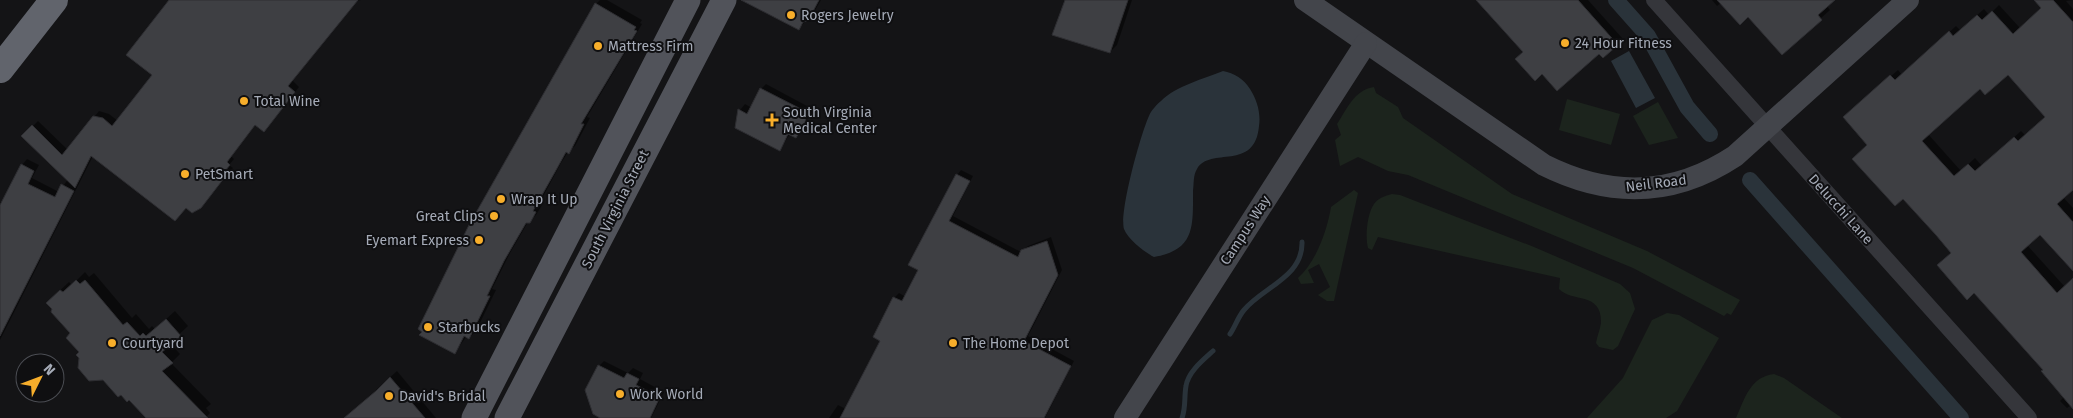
<svg xmlns="http://www.w3.org/2000/svg" width="2073" height="418" font-family="'Fira Sans',sans-serif">
	<style>
		.green { fill: #1c241d }
		.water { fill: #2a333a }
		.shadow { fill: #0007; fill-rule: evenodd }
		.lines { fill: none; stroke-linecap: round; stroke-linejoin: round }
		.stream { stroke: #2a333a; stroke-width: 5 }
		.canal { stroke: #2a333a; stroke-width: 16 }
		.building { fill: #3e3f43; stroke: #2e2e32; fill-rule: evenodd }
		.street { stroke: #35363b; stroke-width: 16 }
		.secondary { stroke: #43454b; stroke-width: 22 }
		.primary { stroke: #51535a; stroke-width: 25 }
		.highway { stroke: #61646c; stroke-width: 28 }
		.poi-dot { fill: #f7ae2b; stroke: #0f0f11; stroke-width: 2 }
		.labels { text-anchor: middle; stroke-width: 4; stroke-linejoin: round; paint-order: stroke }
		.poi-label { font-size: 14px; fill: #a5abb7; stroke: #0f0f11; text-anchor: start }
		.street-label { font-size: 14px; fill: #a5abb7; stroke: #0f0f11 }
	</style>
	<rect width="100%" height="100%" fill="#141416"/>
	<!-- green -->
	<g class="green">
		<path d="M1374,87l2,6 22,14 5,11 109,76 135,57 93,49 -9,15 -4,-2 -3,3 -91,-48 -225,-93 -20,-4 -30,-14 -18,9 -5,-26 6,-5 -4,-11c10,-15 17,-34 37,-37z"/>
		<polygon points="1567,99 1620,114 1611,145 1559,130"/>
		<polygon points="1658,102 1678,138 1649,145 1633,116"/>
		<path d="M1354,190l4,3 -24,108h-7l-9,-6 12,-8 -11,-23 -11,6 6,13 -13,1 -3,-6c18,-16 29,-47 33,-71z"/>
		<path d="M1392,194l8,1 134,52 86,37 10,9 5,16 -17,37 -5,4 -14,-3 -3,-4c1,-7 4,-13 5,-20 1,-32 -29,-20 -42,-34l1,-11 -182,-41 -6,13 -4,-2c-3,-11 -1,-34 6,-44 4,-6 11,-8 18,-10z"/>
		<polygon points="1667,313 1679,315 1719,338 1677,411 1666,418 1587,418 1623,378 1652,320"/>
		<path d="M1774,374l10,4 58,40h-106c9,-20 14,-41 38,-44z"/>
	</g>
	<!-- water -->
	<g class="water">
		<polygon points="1629,51 1655,98 1636,108 1611,61"/>
		<path d="M1223,71c11,2 21,8 27,18 7,11 11,24 9,37 -4,46 -49,20 -62,43 -4,6 -3,15 -4,22 0,36 2,59 -39,66 -10,-5 -26,-18 -30,-28 -5,-17 17,-96 25,-113 2,-5 7,-11 12,-15 15,-15 42,-22 62,-30z"/>
	</g>
	<!-- shadow -->
	<g class="shadow">
		<polygon points="170,0 361,0 357,1 292,80 299,87 269,125 256,124 231,156 234,159 229,165 233,168 206,201 93,156 0,340 0,202 2,203 22,165 27,159 39,165 32,178 59,192 68,179 23,136 38,121 68,150 99,111 109,114 118,121 154,75"/>
		<polygon points="600,0 607,0 642,20 640,23 642,24 587,117 590,118 575,146 568,152 561,163 539,204 542,205 536,215 528,222 510,253 492,289 496,290 476,331 469,338 467,336 455,352 596,4"/>
		<polygon points="763,0 821,0 813,14 799,28"/>
		<polygon points="1066,0 1132,0 1117,45 1110,52"/>
		<polygon points="1487,0 1588,0 1623,39 1603,57 1599,52 1524,52"/>
		<polygon points="1712,0 1833,0 1827,6 1830,10 1782,53 1749,15 1721,3 1717,6"/>
		<path d="M2044,0h29l-7,1 7,8v179l-10,9 10,11v61l-33,-36 -13,12 38,42 8,-8v129l-3,-2 -3,2 -7,-7 4,-4 -20,-27 -91,-117 -49,-56 -35,-52 -18,-34 47,-41 4,5 54,-49 4,4 24,-21 5,6 10,-10 21,23 23,-20zM2008,73l38,43 -21,19 -4,-4 -39,35 -7,-8 -14,13 -33,-37 52,-47z"/>
		<polygon points="766,84 807,106 810,114 801,131 796,137 790,134 780,149 736,127 740,110 745,104 752,108 761,89"/>
		<polygon points="961,170 973,176 953,216 1021,252 1028,246 1051,237 1062,270 1028,336 1074,361 1045,418 829,418 838,405 846,409 882,340 874,336 894,298 899,293 906,297 920,270 957,175"/>
		<polygon points="85,272 89,277 94,273 132,318 136,314 149,329 152,326 155,329 175,311 188,326 170,343 180,354 171,363 211,404 206,408 210,413 205,418 147,418 129,398 103,379 81,352 56,294 69,282 72,285"/>
		<polygon points="604,361 628,373 633,368 643,373 640,379 664,392 651,418 603,418 599,366"/>
		<polygon points="397,371 436,418 349,418 355,409"/>
	</g>
	<g class="lines">
		<!-- stream -->
		<g class="stream">
			<path d="M1230,334c5,-7 8,-17 14,-24 19,-23 59,-33 58,-68"/>
			<path d="M1182,418c4,-11 2,-21 4,-32 2,-14 17,-26 27,-35"/>
		</g>
		<!-- canal -->
		<g class="canal">
			<polyline points="1616,0 1648,36 1687,107 1710,134"/>
			<polyline points="1750,180 1961,418"/>
		</g>
	</g>
	<!-- building -->
	<g class="building">
		<polygon points="169,0 358,0 288,86 295,92 264,132 255,125 227,162 230,165 225,171 228,173 201,208 192,213 186,208 175,221 91,156 75,188 21,136 32,125 62,155 93,116 103,118 112,126 152,75 126,55"/>
		<polygon points="741,0 819,0 808,21 803,22 799,30"/>
		<polygon points="1065,0 1128,0 1110,53 1052,35"/>
		<polygon points="1476,0 1578,0 1618,45 1603,58 1599,54 1557,91 1542,74 1535,81 1515,59 1523,52"/>
		<polygon points="1717,0 1835,0 1818,15 1822,20 1782,55 1748,17 1740,25"/>
		<path d="M2034,0h19l20,22v168l-16,14 16,18v49l-33,-36 -19,17 36,41 16,-15v131l-32,-38 2,-1 -69,-77 -7,7 -30,-35 14,-12 -15,-18 -33,-36 -8,7 -43,-47 15,-14 -24,-28 47,-42 5,5 54,-49 4,5 24,-21 5,5 10,-9 21,23 28,-26zM2008,75l37,42 -27,24 -4,-4 -39,34 -7,-7 -14,12 -32,-35 58,-52 5,6z"/>
		<polygon points="595,3 636,27 634,30 637,31 581,124 584,124 569,154 566,152 555,172 533,211 536,212 530,223 526,223 504,261 487,296 490,296 469,339 464,336 455,354 419,335 422,332 418,329 469,225"/>
		<polygon points="760,88 801,109 806,120 796,138 788,134 780,151 735,128 738,109 747,114"/>
		<polygon points="21,164 34,171 28,184 55,197 61,184 74,191 0,336 0,205"/>
		<polygon points="956,174 970,181 949,221 1018,257 1021,250 1047,241 1058,275 1024,341 1071,366 1044,418 840,418 880,341 873,337 893,297 902,301 918,270 908,265"/>
		<polygon points="76,280 80,284 85,280 123,325 127,322 140,336 143,333 146,336 166,319 181,336 162,352 173,363 162,371 208,418 146,418 129,400 127,402 121,395 118,397 103,380 89,381 78,368 79,358 76,355 79,352 66,338 70,333 51,312 52,309 46,303 60,290 63,292"/>
		<polygon points="598,365 624,378 627,373 639,379 636,385 660,397 650,418 600,418 593,414 585,390"/>
		<polygon points="390,377 425,418 344,418 377,390"/>
	</g>
	<g class="lines">
		<!-- street -->
		<polyline class="street" points="1654,0 2029,418"/>
		<!-- secondary -->
		<g class="secondary">
			<path d="M1305,0l239,165c66,33 129,32 191,-9l173,-156"/>
			<polyline points="1125,418 1366,43"/>
		</g>
		<!-- primary -->
		<g class="primary">
			<polyline points="474,418 688,0"/>
			<polyline points="507,418 724,0"/>
		</g>
		<!-- highway -->
		<polyline class="highway" points="0,69 54,0"/>
	</g>
	<!-- markers -->
	<g class="poi-dot">
		<circle cx="791" cy="15" r="5"/>
		<circle cx="1565" cy="43" r="5"/>
		<circle cx="598" cy="46" r="5"/>
		<circle cx="244" cy="101" r="5"/>
		<path d="M769.5 112.5h5v5h5v5h-5v5h-5v-5h-5v-5h5z"/>
		<circle cx="185" cy="174" r="5"/>
		<circle cx="501" cy="199" r="5"/>
		<circle cx="494" cy="216" r="5"/>
		<circle cx="479" cy="240" r="5"/>
		<circle cx="428" cy="327" r="5"/>
		<circle cx="112" cy="343" r="5"/>
		<circle cx="953" cy="343" r="5"/>
		<circle cx="620" cy="394" r="5"/>
		<circle cx="389" cy="396" r="5"/>
	</g>
	<g class="labels">
		<!-- poi labels -->
		<g class="poi-label">
			<text x="801" y="20">Rogers Jewelry</text>
			<text x="1575" y="48">24 Hour Fitness</text>
			<text x="608" y="51">Mattress Firm</text>
			<text x="254" y="106">Total Wine</text>
			<text x="783" y="117">South Virginia<tspan x="783" dy="16">Medical Center</tspan></text>
			<text x="195" y="179">PetSmart</text>
			<text x="511" y="204">Wrap It Up</text>
			<text x="484" y="221" text-anchor="end">Great Clips</text>
			<text x="469" y="245" text-anchor="end">Eyemart Express</text>
			<text x="438" y="332">Starbucks</text>
			<text x="122" y="348">Courtyard</text>
			<text x="963" y="348">The Home Depot</text>
			<text x="630" y="399">Work World</text>
			<text x="399" y="401">David's Bridal</text>
		</g>
		<!-- street labels -->
		<g class="street-label">
			<text transform="translate(1656 183) rotate(-7)" y="5">Neil Road</text>
			<text transform="translate(615 209) rotate(-63)" y="5">South Virginia Street</text>
			<text transform="translate(1841 209) rotate(48)" y="5">Delucchi Lane</text>
			<text transform="translate(1245 230) rotate(-57)" y="5">Campus Way</text>
		</g>
	</g>
	<!-- north arrow -->
	<g transform="translate(40 378) rotate(48)"><circle r="24" fill="#0f0f11" stroke="#4b4d53"/>
	<path d="M0-4L9 19L0 12L-9 19Z" fill="#f7ae2b"/>
	<text y="-8" font-size="14" font-weight="bold" text-anchor="middle" fill="#a5abb7">N</text>
	</g>
</svg>
